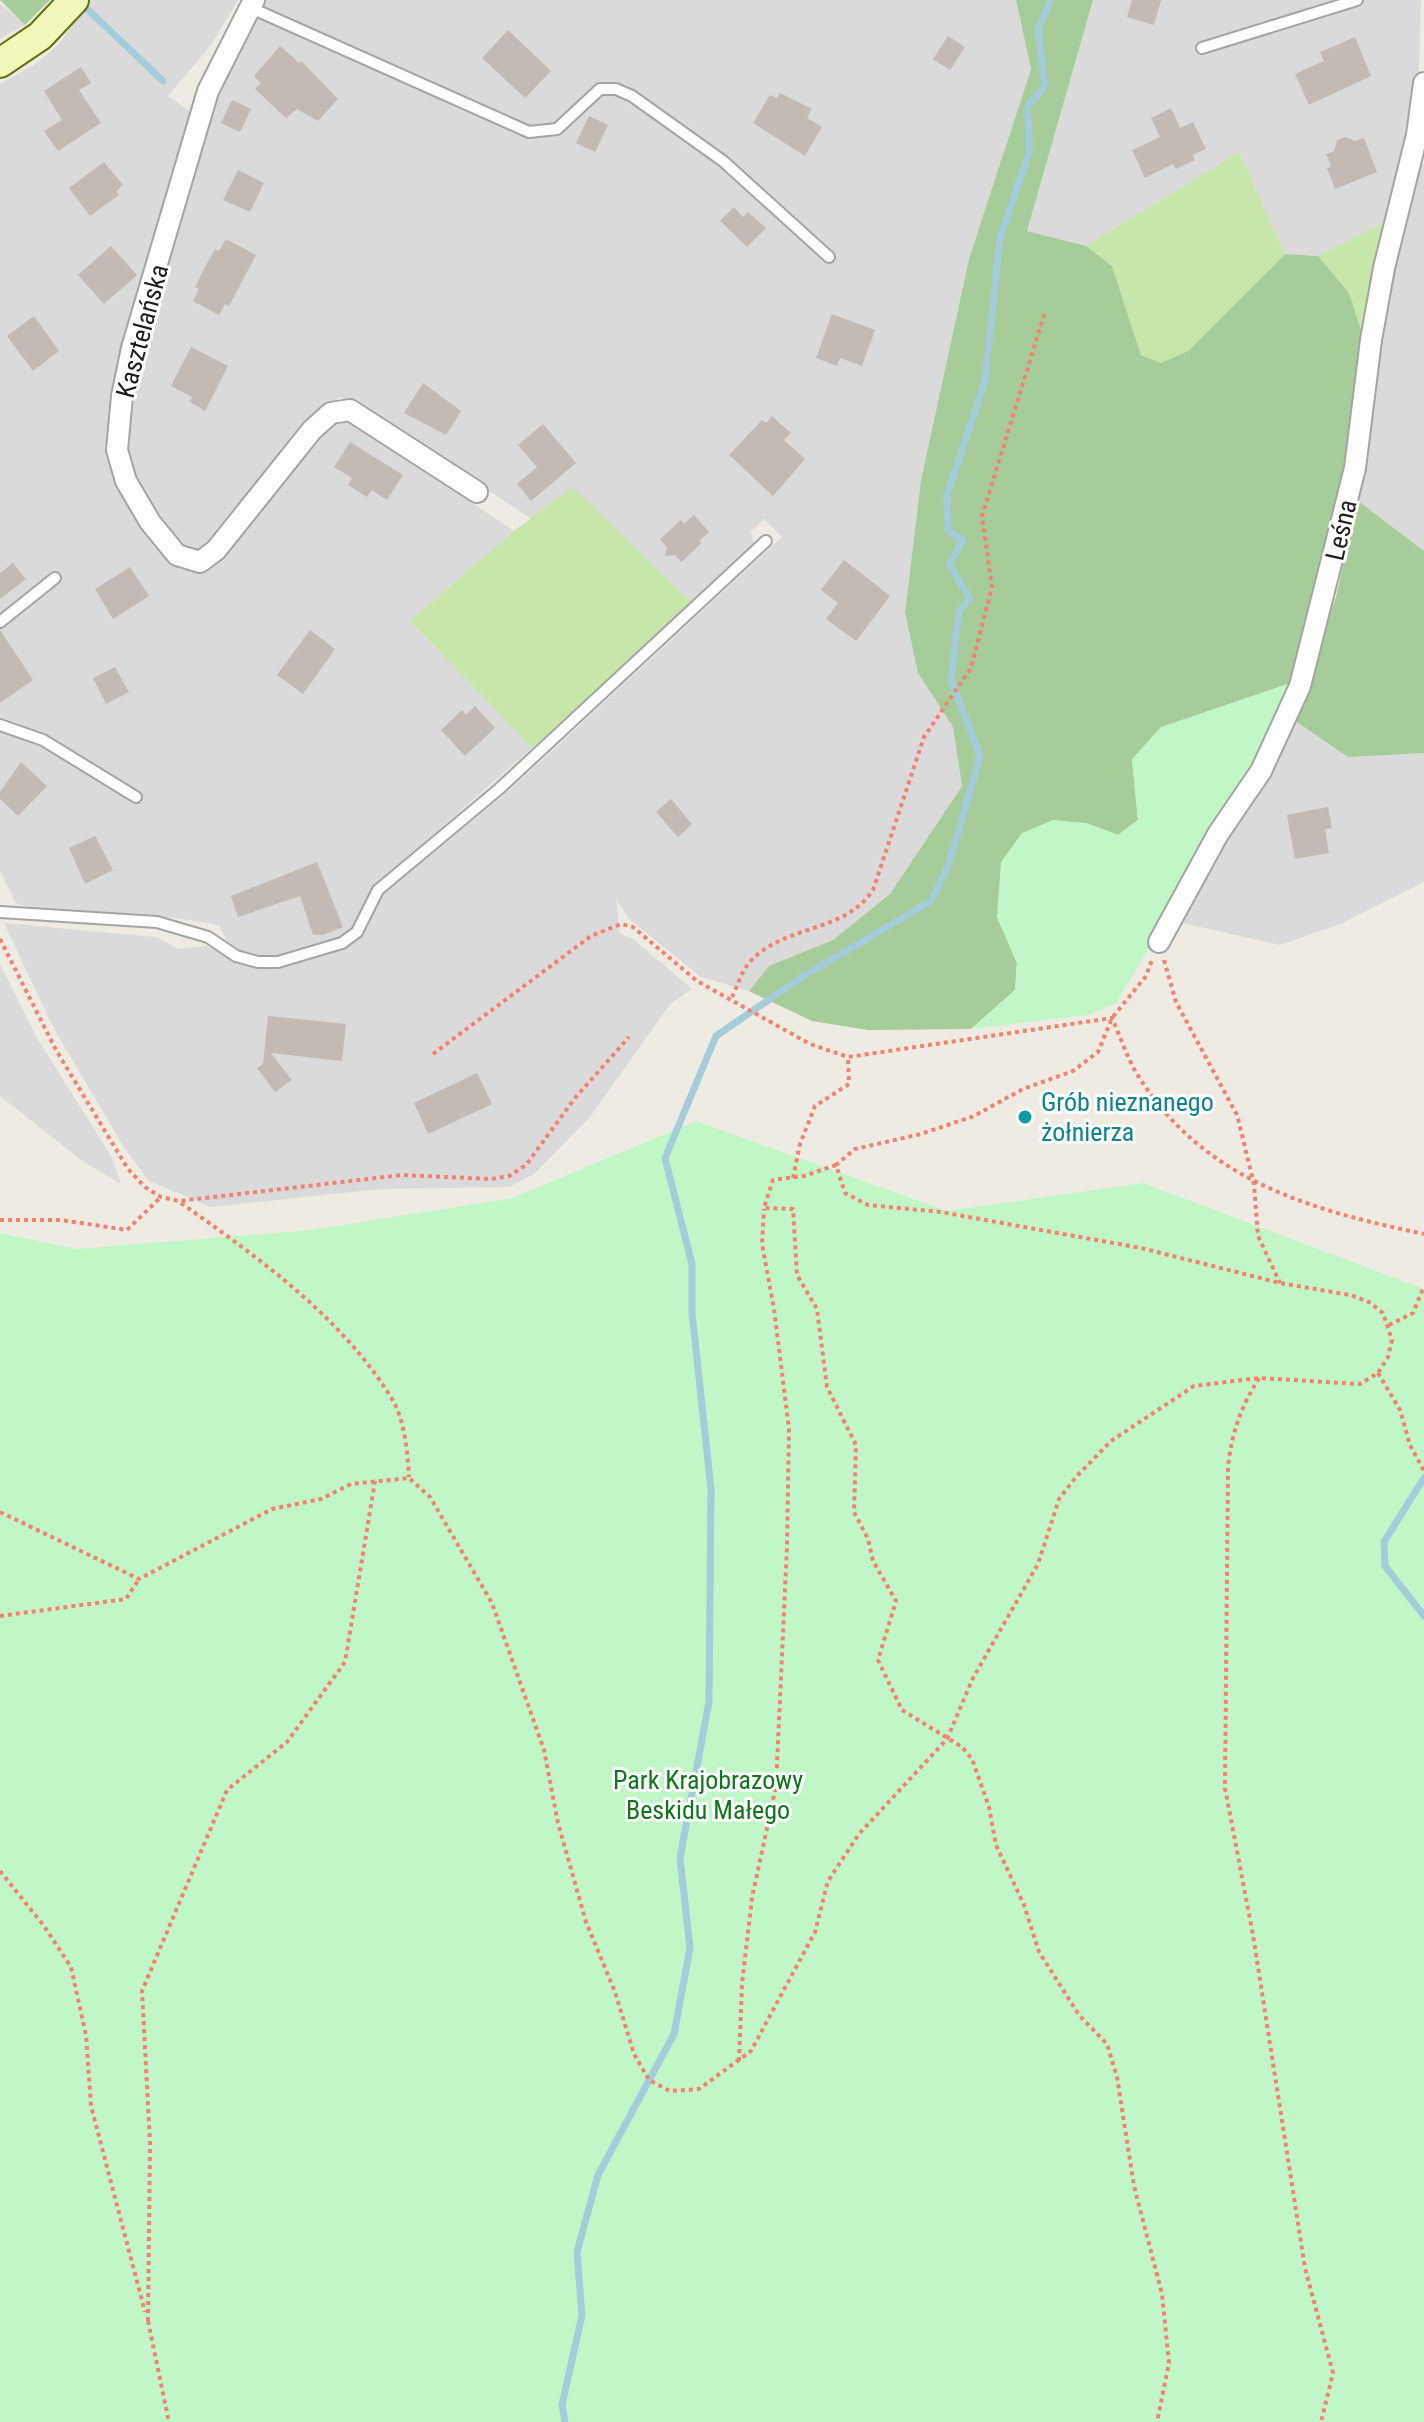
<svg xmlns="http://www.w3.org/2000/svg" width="1424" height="2422" font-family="'Roboto Condensed',sans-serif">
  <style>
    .residential { fill: #dbdada }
    .grass { fill: #c6e6aa }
    .forest { fill: #a6cc99 }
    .park { fill: #c1f7c7 }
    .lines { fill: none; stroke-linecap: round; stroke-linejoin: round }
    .stream { stroke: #a5ccda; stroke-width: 7 }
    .building { fill: #c2bab3 }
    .lane-casing { stroke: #a4a4a4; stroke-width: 14 }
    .street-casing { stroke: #a4a4a4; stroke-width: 24 }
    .secondary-casing { stroke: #606f09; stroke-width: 32 }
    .path { stroke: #f4806e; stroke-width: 4; stroke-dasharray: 4 4; stroke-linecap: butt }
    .lane { stroke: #fff; stroke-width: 10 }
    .street { stroke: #fff; stroke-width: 20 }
    .secondary { stroke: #f1f7b8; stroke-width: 28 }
    .culture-dot { fill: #0f9aa8; stroke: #fff; stroke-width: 3 }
    .labels { text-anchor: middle; stroke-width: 6; stroke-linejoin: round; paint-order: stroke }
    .street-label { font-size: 26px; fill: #1d1d1d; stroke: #fff }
    .culture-label { font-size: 26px; fill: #0d838f; stroke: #fff; text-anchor: start }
    .park-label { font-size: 26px; fill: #0f761c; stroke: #fff }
  </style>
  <rect width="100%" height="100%" fill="#eeebe3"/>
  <g class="residential">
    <path d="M90,0H238L211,45L168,96L194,114L122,343L108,447L133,508L166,558L179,569L196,572L211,564L320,433L333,421L347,419L514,531L410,621L532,748L378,883L353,930L341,938L281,957L244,954L229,946L219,925L176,918L30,908L16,903L0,871V84L34,65L59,44Z"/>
    <path d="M262,0H1016L1031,69L969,259L921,480L905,613L918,673L953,727L962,786L890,894L833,940L769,966L749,991L701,977L629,919L616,899L620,933L633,939L692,989L670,1004L590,1117L534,1174L509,1187L380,1189L211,1207L149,1181L125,1149L53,1027L4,923L156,937L178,949L206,946L256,967H276L348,946L367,928L381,896L512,788L782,537L764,519L751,531L754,545L692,603L573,488L533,520L360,405L340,397L321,408L211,547L189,556L144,504L124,448L131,387L215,92Z"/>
    <path d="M1093,0H1421L1419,69L1406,152L1388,220L1318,256L1285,254L1239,152L1086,246L1027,231Z"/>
    <path d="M0,3L25,25L0,39Z"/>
    <path d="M1422,164H1424V551L1357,500L1390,270Z"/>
    <path d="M1294,720L1397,753H1424V882L1340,924L1280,945L1178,922Z"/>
    <path d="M0,964L38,1040L111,1156L121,1184L81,1160L0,1096Z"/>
  </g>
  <g class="grass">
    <path d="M1239,152L1285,254L1188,351L1161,363L1141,355L1112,266L1086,246Z"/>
    <path d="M1388,220L1364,339L1349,293L1318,256Z"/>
    <path d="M573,487L692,603L532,748L410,621L514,531Z"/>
  </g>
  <g class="forest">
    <path d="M0,0H50L25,25Z"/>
    <path d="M1016,0H1093L1027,231L1086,246L1112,266L1141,355L1161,363L1188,351L1285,254L1318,256L1349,293L1364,339L1347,468L1293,682L1132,759L1138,820L1118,835L1086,823L997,917L1017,963L1015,990L971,1029L868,1030L812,1021L749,991L769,966L833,940L890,894L962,786L953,727L918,673L905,613L921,480L969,259L1031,69Z"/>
    <path d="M1357,500L1424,551V753L1348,757L1294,720L1336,597Z"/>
  </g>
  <g class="park">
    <path d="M1293,682L1255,771L1116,1003L1088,1015L971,1029L1015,990L1017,963L997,917L1001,862L1022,833L1053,820L1086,823L1118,835L1138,820L1132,759L1161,727Z"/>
    <path d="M696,1121L947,1211L1143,1183L1424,1289V2422H0V1233L77,1249L311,1230L513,1198Z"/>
  </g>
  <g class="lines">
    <g class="stream">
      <path d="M81,3L163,81"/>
      <path d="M1424,1478L1384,1542L1385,1566L1424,1616"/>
      <path d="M565,2422L562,2405L582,2315L577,2252L598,2175L674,2034L690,1948L680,1858L709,1702L711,1489L692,1313V1264L665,1158L716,1036L802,977L931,901L949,864L980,756L951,680L959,611L970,599L949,564L963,541L948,530L947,495L985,381L1000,238L1029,153L1028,106L1045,86L1038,29L1051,0"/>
    </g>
  </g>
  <g class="building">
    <path d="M1132,0H1161L1154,25L1127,17Z"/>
    <path d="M508,30L551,71L525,98L482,58Z"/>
    <path d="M948,36L965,47L950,70L933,59Z"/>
    <path d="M1355,37L1371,76L1309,105L1295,74L1324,61L1320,52Z"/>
    <path d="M280,46L299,63L301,61L338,99L318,121L297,109L286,118L255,89L261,83L254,76Z"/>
    <path d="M81,67L91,83L79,90L101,123L58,151L44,131L62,120L44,91Z"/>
    <path d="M780,93L812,109L807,118L822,127L805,156L753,123L770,95L777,98Z"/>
    <path d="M232,100L251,109L240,132L221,123Z"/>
    <path d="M1171,108L1180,128L1193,122L1206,149L1193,155L1195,160L1176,169L1173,164L1145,178L1132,150L1160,137L1151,118Z"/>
    <path d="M589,116L608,125L595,152L576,143Z"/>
    <path d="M1346,137L1355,141L1364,138L1377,172L1335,189L1327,168L1331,167L1326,154L1334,151L1337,140Z"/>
    <path d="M104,162L123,185L116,191L119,195L90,216L69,188Z"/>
    <path d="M238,170L264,183L250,212L223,200Z"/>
    <path d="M734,207L743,217L748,212L766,228L747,247L720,221Z"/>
    <path d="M226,239L256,255L229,306L225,304L219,315L193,301L199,289L195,287L204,269L215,249L219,251Z"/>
    <path d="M111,246L137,275L104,304L78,275Z"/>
    <path d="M832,314L875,330L862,366L840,358L837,366L816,358Z"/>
    <path d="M34,316L59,351L33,371L7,336Z"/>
    <path d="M191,347L228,366L205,411L190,402L192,397L171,386Z"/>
    <path d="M423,383L461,411L446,435L404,413Z"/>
    <path d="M772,416L791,433L784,440L805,459L773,496L729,455L762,420L766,423Z"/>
    <path d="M543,424L576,463L531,501L517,484L537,467L518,445Z"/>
    <path d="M350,442L403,475L387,500L372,490L367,497L348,485L352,478L334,467Z"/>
    <path d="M694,515L709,532L699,541L702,543L681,562L675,555L665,556L667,547L660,539L681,520L684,524Z"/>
    <path d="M844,560L890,596L856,641L826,619L838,603L821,590Z"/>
    <path d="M13,563L26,579L0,599V573Z"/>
    <path d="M130,567L149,596L113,619L95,589Z"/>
    <path d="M0,630L33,680L0,703Z"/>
    <path d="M310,630L335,649L303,694L277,675Z"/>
    <path d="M115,667L129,692L106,704L93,678Z"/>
    <path d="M475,706L495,728L465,756L441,730L462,710L466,715Z"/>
    <path d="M21,762L47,786L18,816L0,799V792Z"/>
    <path d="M671,799L692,824L678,837L656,812Z"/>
    <path d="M1328,807L1332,828L1325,829L1329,853L1295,859L1287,815Z"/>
    <path d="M95,836L113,870L85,884L69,848Z"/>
    <path d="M317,862L343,927L323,935H313L300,896L238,917L231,896Z"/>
    <path d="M268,1016L346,1024L342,1061L271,1053L292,1080L275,1092L257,1068L263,1064Z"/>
    <path d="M477,1073L492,1104L428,1134L414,1103Z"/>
  </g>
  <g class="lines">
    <g class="lane-casing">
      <g id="lane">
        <path d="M249,7L529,132L557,129L600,89H616L632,96L723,161L829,257"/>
        <path d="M1202,48L1357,0"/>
        <path d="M0,622L55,578"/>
        <path d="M0,725L43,740L136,797"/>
        <path d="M0,912L157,922L208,937L236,956L258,962H278L342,943L357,932L378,890L499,789L766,541"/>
      </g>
    </g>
    <g class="street-casing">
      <g id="street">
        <path d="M254,0L208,91L132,348L122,396L117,450L126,481L150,522L177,555L200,562L216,550L312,430L331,413L350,410L477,492"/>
        <path d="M1159,942L1218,834L1261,771L1300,686L1355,468L1371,340L1384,268L1417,135L1424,83"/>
      </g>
    </g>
    <g class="secondary-casing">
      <path id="secondary" d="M0,63L40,36L74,0"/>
    </g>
    <g class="path">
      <path d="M0,939L56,1050L128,1169L145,1187L161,1197L179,1201L402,1175L491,1179L509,1176L526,1165L575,1098L629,1037"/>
      <path d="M1164,960L1176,1002L1237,1115L1254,1184L1258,1236L1280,1283"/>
      <path d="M732,997C737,987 741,973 748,964C783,923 843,935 873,890L924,737L971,668L992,587L982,516L1045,312"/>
      <path d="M433,1054L591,936L621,924L633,927L697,981L810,1044L848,1057L1112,1018C1120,1036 1127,1057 1137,1074C1202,1180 1310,1210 1424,1234"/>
      <path d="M836,1165L804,1176L773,1180L764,1208L793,1209L797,1275L817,1309L827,1387L856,1445L854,1512L868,1539L873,1561L896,1601L878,1660L902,1710L962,1747L972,1759L989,1807L996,1845L1024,1905L1039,1952L1079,2015L1107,2044L1117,2077L1134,2186L1162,2294L1169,2363L1157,2422"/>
      <path d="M793,1178L800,1144L815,1106L849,1084L848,1057"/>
      <path d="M181,1203C257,1257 337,1313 389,1394C405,1418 407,1449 409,1477"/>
      <path d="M0,1220H61L127,1230L161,1197"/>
      <path d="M1389,1325L1413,1313L1424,1286"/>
      <path d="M1378,1373L1400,1410L1410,1445L1424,1471"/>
      <path d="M1259,1378C1241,1407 1232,1432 1228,1466L1225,1788L1253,1935L1305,2268L1333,2373L1321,2422"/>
      <path d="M0,1512L139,1579L272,1509L321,1499L351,1484L409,1478L430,1497L492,1603L544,1750L558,1823L586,1922L615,1992L634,2054L649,2080L670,2091L699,2089L751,2051L815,1932L828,1881L859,1834L947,1739L973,1678L1038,1564L1059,1499L1076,1477L1111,1441L1194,1386L1259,1378L1360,1384L1378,1373L1388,1357L1392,1340L1383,1313L1369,1302L1350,1295L1280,1283L1141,1248L941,1212L868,1205L845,1193L836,1165L855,1149L921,1134L974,1116L1023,1089L1073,1071L1098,1052L1112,1018L1146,976L1152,960"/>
      <path d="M0,1616L126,1599L139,1579"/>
      <path d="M0,1871L44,1926L71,1967L86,2035L91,2106L145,2312"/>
      <path d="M739,2061L742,1984L752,1898L776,1786L787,1547L789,1429L774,1309L762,1244L764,1209"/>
      <path d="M148,2321L150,2143L142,1991L227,1790L287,1742L345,1662L375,1481"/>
      <path d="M148,2321L169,2422"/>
    </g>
    <use href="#lane" class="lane"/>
    <use href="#street" class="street"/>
    <use href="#secondary" class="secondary"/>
  </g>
  <circle class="culture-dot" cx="1025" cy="1117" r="8"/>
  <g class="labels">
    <g class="street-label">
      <text transform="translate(142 331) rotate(-75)" y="9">Kasztelańska</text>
      <text transform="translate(1341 530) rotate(-77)" y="9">Leśna</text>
    </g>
    <g class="culture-label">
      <text x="1041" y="1111">Grób nieznanego<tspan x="1041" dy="30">żołnierza</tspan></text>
    </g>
    <g class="park-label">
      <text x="708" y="1789">Park Krajobrazowy<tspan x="708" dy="30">Beskidu Małego</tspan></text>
    </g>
  </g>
</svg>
